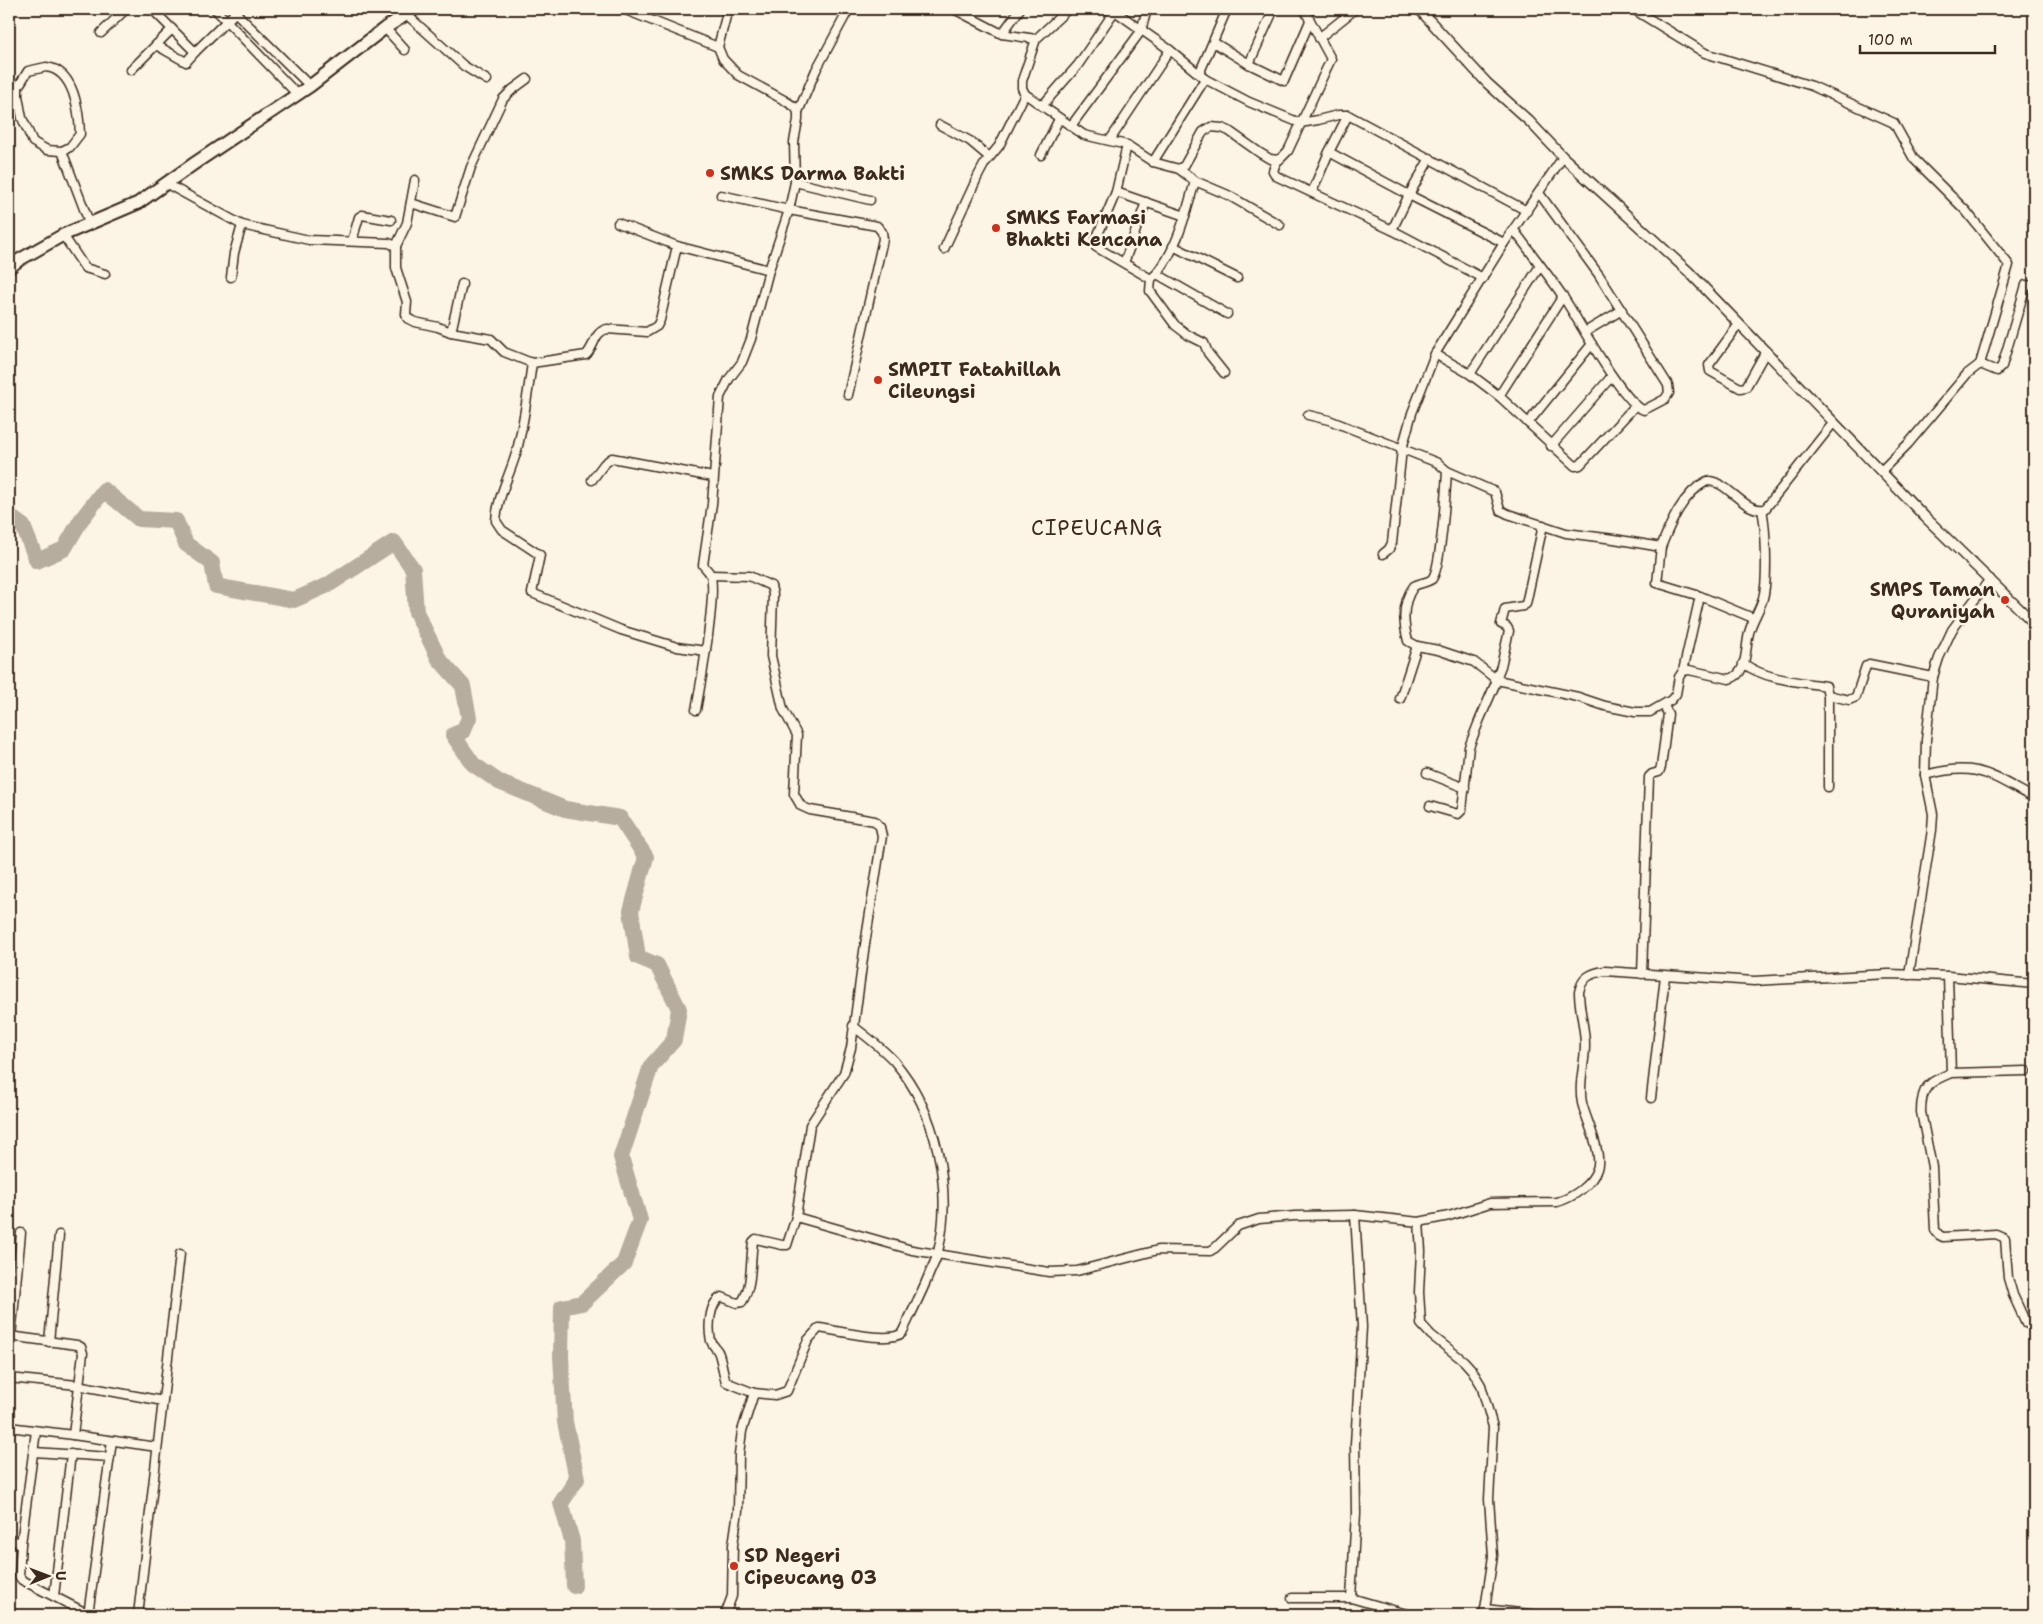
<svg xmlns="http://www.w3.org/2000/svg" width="2043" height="1624" font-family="'Shantell Sans',sans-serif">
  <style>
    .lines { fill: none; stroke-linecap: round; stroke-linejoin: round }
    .river { stroke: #b7ad9e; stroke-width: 16 }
    .minor-casing { stroke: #3b2a1e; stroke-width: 11 }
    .tertiary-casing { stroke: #3b2a1e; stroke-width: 12 }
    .primary-casing { stroke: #3b2a1e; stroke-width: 15 }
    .minor { stroke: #fcf5e5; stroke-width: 8 }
    .tertiary { stroke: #fcf5e5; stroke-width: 9 }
    .primary { stroke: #fcf5e5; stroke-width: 11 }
    .poi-dot { fill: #c8321e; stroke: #fcf5e5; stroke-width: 2 }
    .labels { text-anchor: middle; stroke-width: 5; stroke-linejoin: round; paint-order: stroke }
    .poi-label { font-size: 19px; font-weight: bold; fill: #3b2a1e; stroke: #fcf5e5; text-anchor: start }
    .quarter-label { font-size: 21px; letter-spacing: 1px; fill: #3b2a1e; stroke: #fcf5e5 }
  </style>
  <rect width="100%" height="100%" fill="#fcf5e5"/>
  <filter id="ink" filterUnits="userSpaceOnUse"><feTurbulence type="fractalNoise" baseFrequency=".02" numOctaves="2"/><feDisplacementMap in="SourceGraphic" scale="10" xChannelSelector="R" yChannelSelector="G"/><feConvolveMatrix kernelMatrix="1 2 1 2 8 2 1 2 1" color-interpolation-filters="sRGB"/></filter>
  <g filter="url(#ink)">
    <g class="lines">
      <path class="river" d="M9,516L23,526L37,561L64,549L81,520L104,490L139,519L176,521L186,544L212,563L216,586L294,600L328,585L394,542L413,569L416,612L439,659L463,686L469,718L463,731L453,735L473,764L499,782L565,809L620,818L646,857L631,911L638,957L657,965L679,1009L674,1040L651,1066L621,1157L640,1220L624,1263L582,1303L562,1307L561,1357L565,1422L577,1479L561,1503L572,1541L574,1586"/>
      <g class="minor-casing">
        <g id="minor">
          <path d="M152,9L195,52L239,9"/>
          <path d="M215,9L297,94"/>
          <path d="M623,9L718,47"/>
          <path d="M954,9L1002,34L1036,39"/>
          <path d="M1068,9L1036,39L1022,81V88L1025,94L1084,135L1127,145L1153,162L1179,169L1184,166L1203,132L1211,127L1222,128L1229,131L1260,153L1270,159L1279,160L1288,151L1331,59L1304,9"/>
          <path d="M1112,9L1170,50L1205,79L1249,102L1300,123L1318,120L1338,115H1348L1527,211"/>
          <path d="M1633,9L1705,53L1812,86L1894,123L1914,159L1966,211L2009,265L1980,364L1967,374L1908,444L1881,471"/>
          <path d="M233,10L310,86"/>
          <path d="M407,15L464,66L487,80"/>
          <path d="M385,28L405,50"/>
          <path d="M101,33L126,9"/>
          <path d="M1002,34L1020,9"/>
          <path d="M1319,38L1353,11V9"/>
          <path d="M1213,42L1249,64L1284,81L1310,21"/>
          <path d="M156,45L186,62L195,52"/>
          <path d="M1249,64L1274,9"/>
          <path d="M46,67C74,70 79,111 80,134L70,147L62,151L47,150L33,142L22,118L18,96V87L28,71Z"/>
          <path d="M131,70L172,29"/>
          <path d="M1199,74L1227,9"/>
          <path d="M1042,106L1078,65L1116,9"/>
          <path d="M798,112L816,70L849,9"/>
          <path d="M940,125L970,141L989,157"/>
          <path d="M1071,126L1141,31L1147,9"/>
          <path d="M1110,140L1170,50"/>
          <path d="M1127,145L1116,192L1094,244L1096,247L1151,279"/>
          <path d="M62,151L89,222"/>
          <path d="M1329,152L1409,195L1504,243"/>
          <path d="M1041,155L1059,119"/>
          <path d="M1277,160L1273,171L1276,176L1392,230L1483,278"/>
          <path d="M1153,162L1205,79"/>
          <path d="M1179,169L1195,181C1187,210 1175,259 1151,279L1150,291L1175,325L1188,335L1204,343L1208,353L1224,373"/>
          <path d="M415,180L407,223L396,246V268L407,302L406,314L407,318L415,322L438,327L451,332L491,339L504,352L532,363L586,355C595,346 594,332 607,329L647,332L657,326L660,320L677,246L769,270"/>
          <path d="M1195,181L1228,195L1280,225"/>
          <path d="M795,182L870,200"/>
          <path d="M167,184L242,225L309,240L389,243L396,246"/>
          <path d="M1116,192L1185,216"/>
          <path d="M1312,192L1329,152L1348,115"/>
          <path d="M721,195L789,210L877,226L882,232L883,239L848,395"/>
          <path d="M411,203L455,217L471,167L503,99L512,90L527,79"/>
          <path d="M618,223L677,246"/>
          <path d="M1392,230L1409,195L1430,158"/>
          <path d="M1514,230C1530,252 1547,273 1562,295C1577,317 1623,404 1644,410L1665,399L1669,393L1668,385L1599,275L1539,193"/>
          <path d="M63,235L85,268L105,274"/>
          <path d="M352,241L359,217L362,215L391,220"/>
          <path d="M1173,246L1237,278"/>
          <path d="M944,249L978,176L985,163L999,146L1025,94"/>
          <path d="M1124,263L1146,202"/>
          <path d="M1157,274L1227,314"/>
          <path d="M231,277L234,253L242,225"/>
          <path d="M1739,324L1709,365L1710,371L1740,388L1746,387L1766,351"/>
          <path d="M451,332L462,284"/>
          <path d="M1585,332L1622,310"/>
          <path d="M1435,354L1470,374L1499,396L1575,466L1580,465L1636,405"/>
          <path d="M532,363C528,392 524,422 517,450C511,473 497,497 496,521L502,530L540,555L532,593L621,630L677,647L706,651"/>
          <path d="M1980,364L1997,371L2002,366L2026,285L2034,286"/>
          <path d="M1470,374L1540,266"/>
          <path d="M1499,396L1563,296"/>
          <path d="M1308,415L1329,420L1438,463L1447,471C1446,488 1441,569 1432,579C1427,583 1419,583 1414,586C1402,602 1403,623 1408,641L1417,646L1400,699"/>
          <path d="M1528,423L1592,344"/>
          <path d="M1551,446L1612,376"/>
          <path d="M1447,471L1495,492L1500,510L1508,514L1566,533L1614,539L1661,547C1670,524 1683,493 1707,481C1728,480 1743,513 1765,509L1834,422"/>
          <path d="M592,480L604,464L612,458L713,477"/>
          <path d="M1661,547L1657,583L1700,596L1753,618"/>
          <path d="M1383,554L1389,549L1392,543L1402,449L1412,413L1435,354L1504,243L1563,157"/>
          <path d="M711,575L749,576L771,586L773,595L771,656L783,709L797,735L794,794L801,806L810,810L875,821L880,827L882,836L864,951L851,1048L844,1073L810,1125L796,1217L787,1245H782L756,1239L753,1242C750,1261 753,1285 742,1302L737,1303L722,1297C709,1302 708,1328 711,1341C713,1347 718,1349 719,1354C722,1363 723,1373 726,1382L754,1393"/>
          <path d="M1417,646L1438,650L1474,662L1497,680L1578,697L1605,706L1635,712H1650L1671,700L1676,694L1679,677L1683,671L1689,670L1729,679C1748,675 1745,648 1749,633C1752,620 1760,610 1763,598C1768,581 1766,527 1762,510"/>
          <path d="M1743,663C1765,680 1800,682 1826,686L1828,695"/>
          <path d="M1683,671L1700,596"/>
          <path d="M1496,679L1501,666L1509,631L1507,627L1501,624L1505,609L1523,606L1526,604L1543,525"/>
          <path d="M696,710C700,689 718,588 710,574C708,570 705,568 703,565L712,504L720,397L729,379L742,362L751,339L769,270L789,210L795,182L794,142L798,120V112L795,107L784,100L738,75L723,59L718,47L728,9"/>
          <path d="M1427,773L1465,788"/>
          <path d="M1925,775C1978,761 1990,775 2034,798"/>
          <path d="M1828,787V695L1849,700L1856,697L1866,666L1869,664L1933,677"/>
          <path d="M1430,806L1458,814L1462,810L1469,747L1480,719L1497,680"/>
          <path d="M1642,974L1649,777L1652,774L1659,772L1661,767L1668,714L1664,705"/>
          <path d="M1909,975L1932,830L1933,814L1925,775L1926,740L1933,677L1939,658L1952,630L1990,579"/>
          <path d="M1948,976L1951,1073C1929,1082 1921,1086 1921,1112L1932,1167L1935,1230L1939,1235L1943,1237L1996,1234L2005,1238L2008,1278L2013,1295L2026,1323L2034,1327"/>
          <path d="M1951,1073L2026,1071"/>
          <path d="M1651,1098L1665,976"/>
          <path d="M796,1217L912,1250L1049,1272L1077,1271L1158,1250L1210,1251L1215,1248L1238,1226L1259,1219L1295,1216L1355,1215L1419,1222L1449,1216L1490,1203L1557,1202C1572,1198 1592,1185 1597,1169C1603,1153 1586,1120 1582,1103C1578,1083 1585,1065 1585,1045C1585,1027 1579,1010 1579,992C1582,977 1591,973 1605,971L1754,981L1889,974L1948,976L2034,984"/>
          <path d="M1419,1222L1421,1251L1419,1292L1421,1324L1431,1335L1464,1361L1472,1370L1481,1385L1493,1427L1489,1499L1493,1556L1485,1609L1482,1615"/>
          <path d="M9,1336L77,1345L81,1347L83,1353L73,1435L157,1447"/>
          <path d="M11,1337L21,1233"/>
          <path d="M49,1342L59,1235"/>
          <path d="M9,1378L77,1385L163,1401"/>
          <path d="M9,1427L73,1435"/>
          <path d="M36,1431L21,1544L19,1576L22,1580L90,1615"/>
          <path d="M34,1452L110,1457"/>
          <path d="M9,1538L21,1544"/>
          <path d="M54,1596L71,1454"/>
          <path d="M1292,1598H1351L1410,1615"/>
          <path d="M1351,1598L1356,1513L1355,1444L1362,1327L1355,1215"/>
          <path d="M1485,1609L1539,1615"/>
          <path d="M88,1615L112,1441"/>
          <path d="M138,1615L180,1254"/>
          <path d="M725,1615L732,1596L733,1545L738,1511L739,1454L742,1431L754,1393L775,1395L787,1391L808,1340L819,1328C836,1330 889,1344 902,1333C911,1314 920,1296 928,1277C931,1269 936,1261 938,1252C953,1189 937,1111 894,1061C882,1048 867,1037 853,1026"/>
          <path d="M1759,1615H1787"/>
        </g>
      </g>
      <g class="tertiary-casing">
        <path id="tertiary" d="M1419,9L1487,83L1529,121L1563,157L1689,272L1925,517L2034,623"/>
      </g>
      <g class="primary-casing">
        <path id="primary" d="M9,268L19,260L63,235L138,203L195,163L310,86L385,28L415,9"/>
      </g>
      <use href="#minor" class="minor"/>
      <use href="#tertiary" class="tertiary"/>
      <use href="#primary" class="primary"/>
    </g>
  </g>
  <g class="poi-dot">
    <circle cx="710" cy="173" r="5"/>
    <circle cx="996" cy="228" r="5"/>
    <circle cx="878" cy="380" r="5"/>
    <circle cx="2005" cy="600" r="5"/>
    <circle cx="734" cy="1566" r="5"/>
  </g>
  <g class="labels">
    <g class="poi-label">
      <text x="720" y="180">SMKS Darma Bakti</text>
      <text x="1006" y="224">SMKS Farmasi<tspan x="1006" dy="22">Bhakti Kencana</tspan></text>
      <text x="888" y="376">SMPIT Fatahillah<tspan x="888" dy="22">Cileungsi</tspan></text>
      <text x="1995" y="596" text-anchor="end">SMPS Taman<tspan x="1995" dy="22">Quraniyah</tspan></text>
      <text x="744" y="1562">SD Negeri<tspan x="744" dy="22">Cipeucang 03</tspan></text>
    </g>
    <g class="quarter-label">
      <text x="1097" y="535">CIPEUCANG</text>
    </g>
  </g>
  <rect width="2043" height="1624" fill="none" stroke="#fcf5e5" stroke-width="30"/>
  <rect x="15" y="15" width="2013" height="1594" fill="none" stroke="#3b2a1e" stroke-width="2" filter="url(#ink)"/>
  <g transform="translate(48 1576) rotate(89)" stroke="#fcf5e5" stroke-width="4" paint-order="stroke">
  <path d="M0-4L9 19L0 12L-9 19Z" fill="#3b2a1e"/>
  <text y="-8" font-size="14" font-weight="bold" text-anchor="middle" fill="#3b2a1e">U</text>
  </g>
  <path d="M1860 45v8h135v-8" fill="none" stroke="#3b2a1e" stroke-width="2.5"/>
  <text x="1868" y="45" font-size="15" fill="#3b2a1e" stroke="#fcf5e5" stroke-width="4" paint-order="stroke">100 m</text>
</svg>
